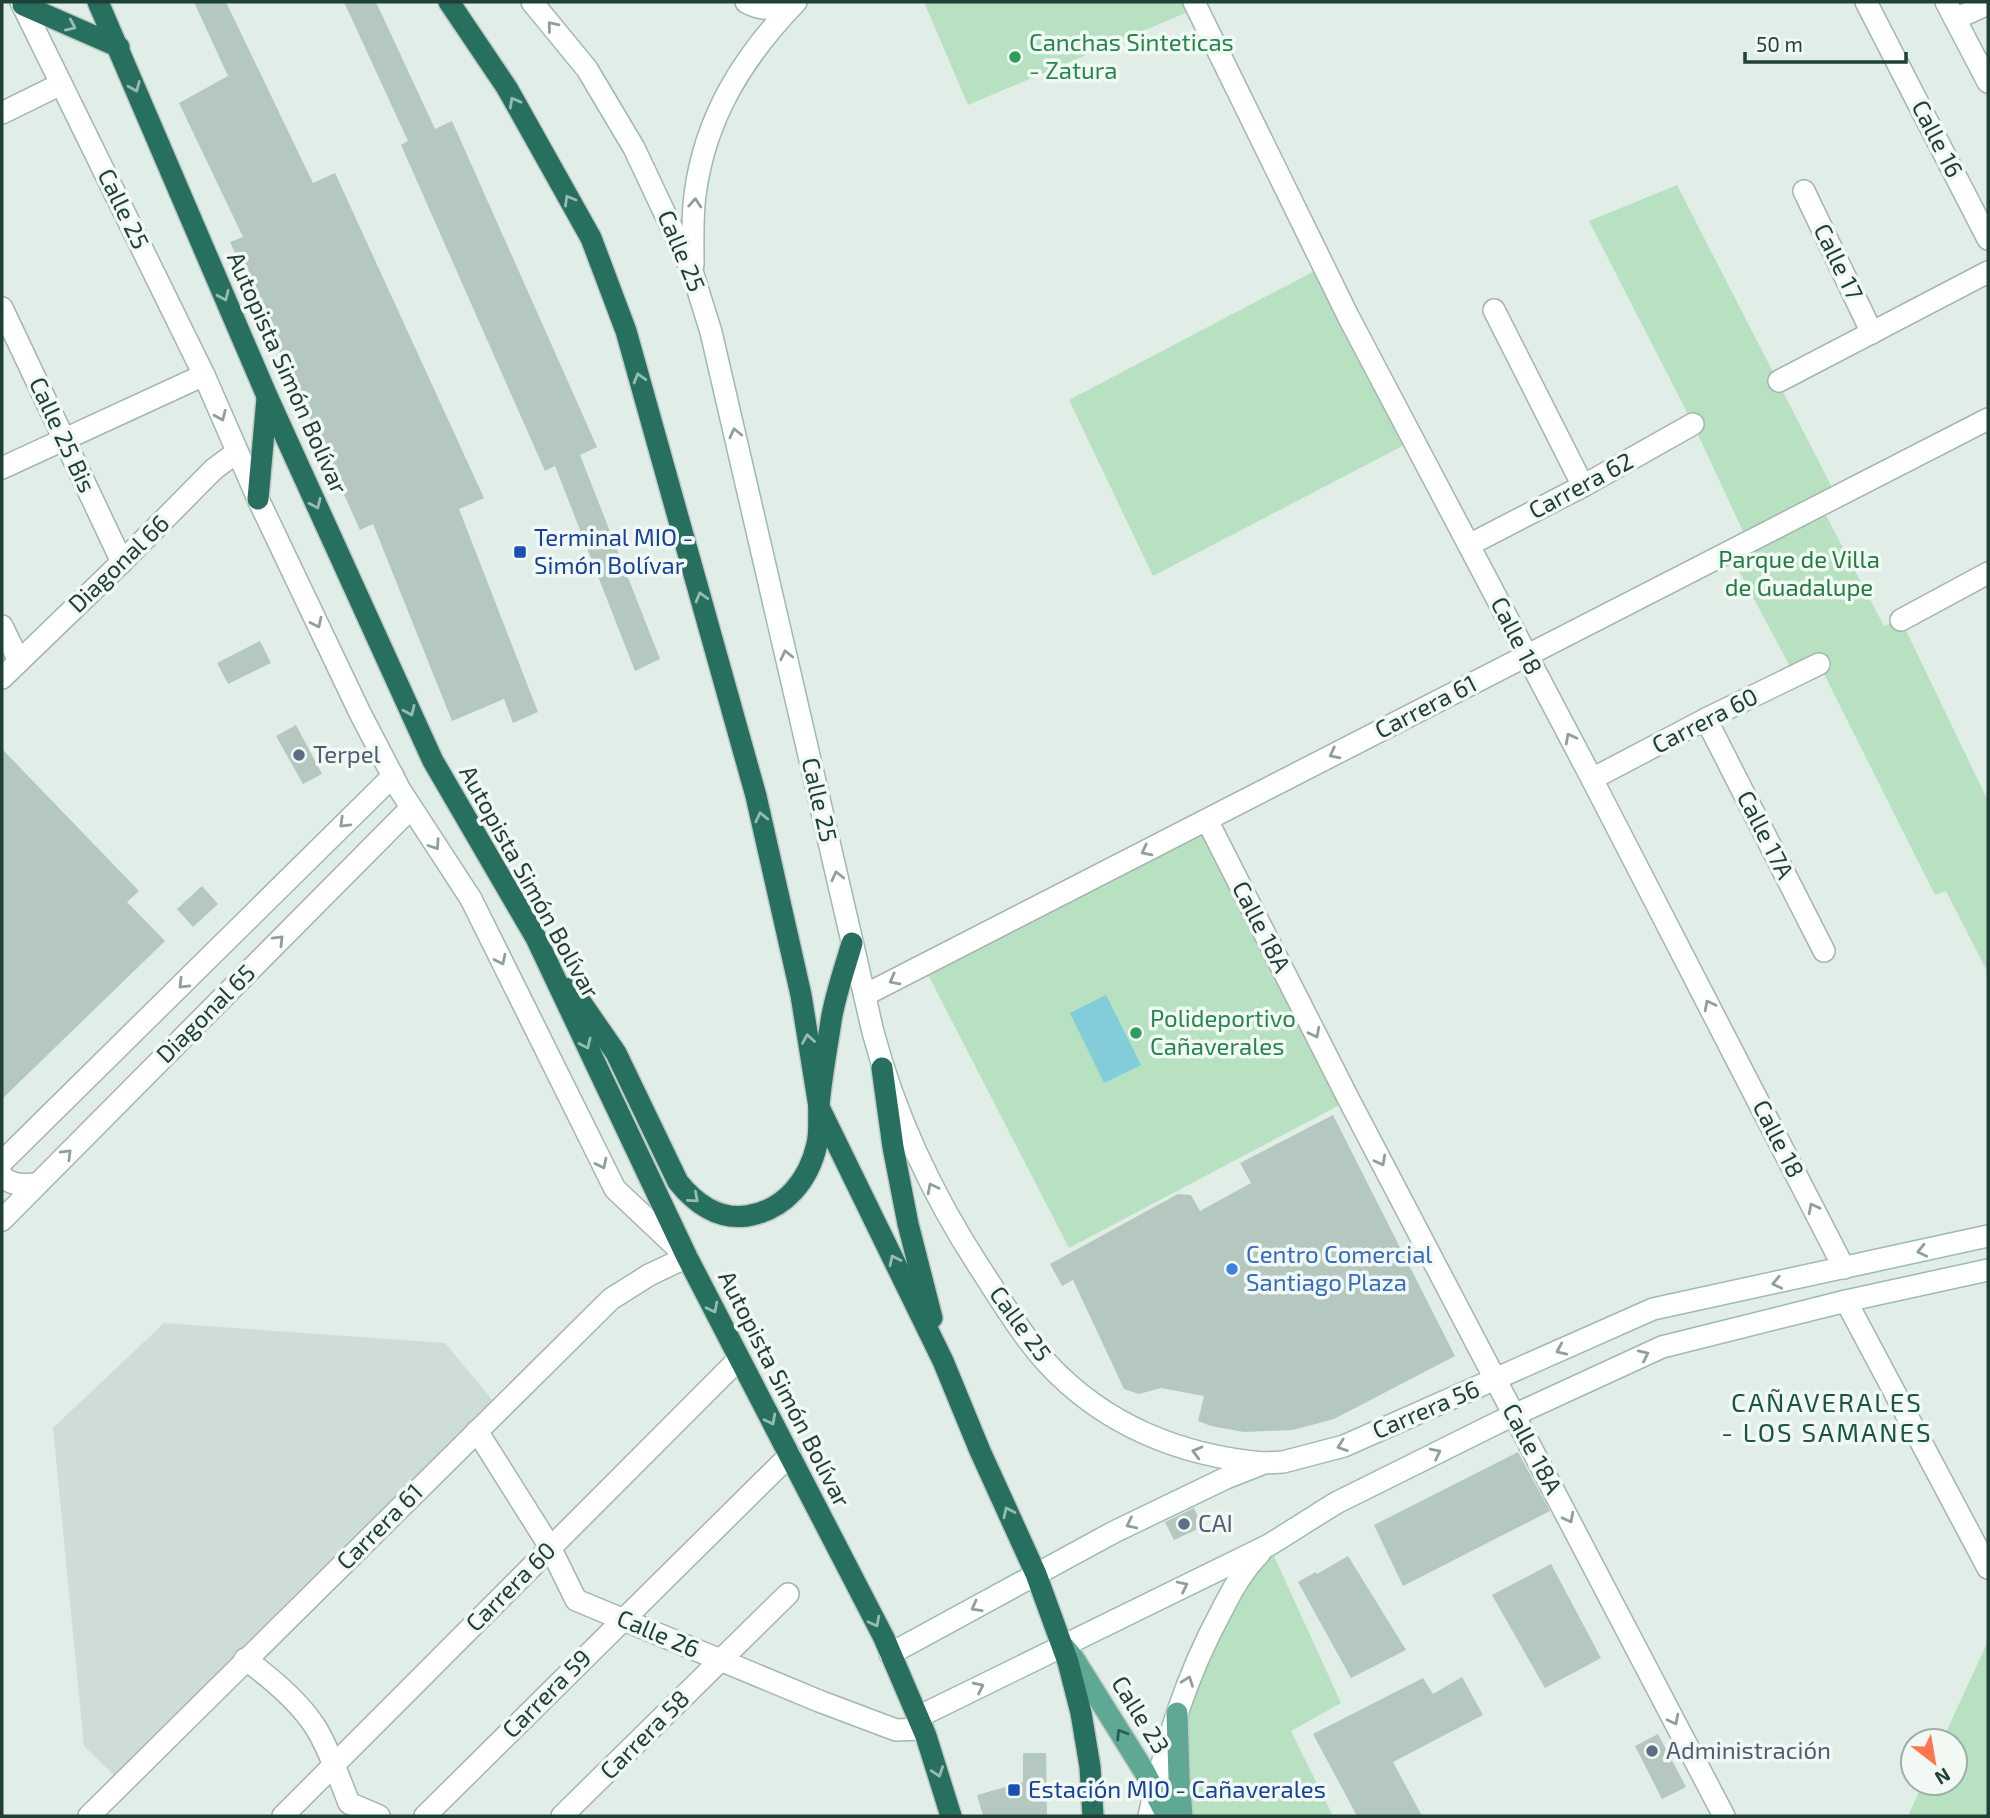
<svg xmlns="http://www.w3.org/2000/svg" width="1990" height="1818" font-family="'Exo 2',sans-serif">
  <style>
    .built { fill: #ceddd6 }
    .green { fill: #b7e1c1 }
    .water { fill: #82cdd9 }
    .building { fill: #b5c8c0 }
    .lines { fill: none; stroke-linecap: round; stroke-linejoin: round }
    .street-casing { stroke: #a3b6ae; stroke-width: 24 }
    .secondary-casing { stroke: #9dbab0; stroke-width: 24 }
    .primary-casing { stroke: #c0cac7; stroke-width: 24 }
    .highway-casing { stroke: #c0cac7; stroke-width: 24 }
    .street { stroke: #fff; stroke-width: 21 }
    .secondary { stroke: #fff; stroke-width: 21 }
    .primary { stroke: #5fa894; stroke-width: 21 }
    .highway { stroke: #27705f; stroke-width: 21 }
    .oneway { stroke: #97bbb2 }
    .oneway2 { stroke: #8fa09a }
    .oneway3 { stroke: #2f5a4e }
    .leisure-dot { fill: #2e9e5b; stroke: #f2f9f5; stroke-width: 2.5 }
    .transit-dot { fill: #1a4fb4; stroke: #f2f9f5; stroke-width: 2.5 }
    .service-dot { fill: #5c6f8a; stroke: #f2f9f5; stroke-width: 2.5 }
    .shop-dot { fill: #3f7fe0; stroke: #f2f9f5; stroke-width: 2.5 }
    .labels { text-anchor: middle; stroke-width: 7; stroke-linejoin: round; paint-order: stroke }
    .leisure-label { font-size: 24px; fill: #27864d; stroke: #f2f9f5; text-anchor: start }
    .street-label { font-size: 24px; fill: #1f4036; stroke: #f2f9f5 }
    .transit-label { font-size: 24px; fill: #164399; stroke: #f2f9f5; text-anchor: start }
    .park-label { font-size: 24px; fill: #247c44; stroke: #f2f9f5 }
    .service-label { font-size: 24px; fill: #4e5e75; stroke: #f2f9f5; text-anchor: start }
    .shop-label { font-size: 24px; fill: #366cbe; stroke: #f2f9f5; text-anchor: start }
    .neighbourhood-label { font-size: 26px; letter-spacing: 2px; fill: #185545; stroke: #f2f9f5 }
  </style>
  <rect width="100%" height="100%" fill="#e1ede7"/>
  <path class="built" d="M164,1323L445,1343L500,1409L122,1783L84,1746L53,1428Z"/>
  <g class="green">
    <path d="M924,2H1194L1197,8L968,105Z"/>
    <path d="M1677,185L1837,497L1821,506L1884,626L1901,620L1988,801V973L1946,891L1935,895L1819,664L1795,676L1729,552L1748,542L1693,424L1589,221Z"/>
    <path d="M1324,266L1412,441L1153,576L1069,400Z"/>
    <path d="M1207,820L1349,1100L1069,1248L923,965Z"/>
    <path d="M1269,1545L1341,1703L1291,1731L1333,1816H1167L1163,1758L1177,1713Z"/>
    <path d="M1988,1641V1816H1908L1923,1783H1955V1741H1942Z"/>
  </g>
  <path class="water" d="M1106,995L1141,1065L1104,1083L1070,1013Z"/>
  <g class="building">
    <path d="M194,2H226L313,183L335,173L484,498L459,509L538,712L513,723L504,699L452,721L373,524L360,530L230,242L243,237L179,103L228,76Z"/>
    <path d="M344,2H376L435,129L452,121L597,447L580,455L660,659L635,671L555,466L545,471L401,145L408,141Z"/>
    <path d="M260,641L271,663L228,684L217,663Z"/>
    <path d="M296,725L322,774L303,784L276,736Z"/>
    <path d="M2,749L139,891L127,902L165,941L2,1099Z"/>
    <path d="M202,886L218,904L193,927L177,909Z"/>
    <path d="M1333,1115L1455,1356L1334,1419L1293,1430L1244,1432L1211,1426L1198,1421L1204,1396L1161,1388L1139,1394L1124,1389L1073,1280L1062,1286L1050,1264L1178,1194L1191,1195L1200,1211L1251,1183L1240,1163Z"/>
    <path d="M1518,1452L1550,1511L1403,1586L1374,1525Z"/>
    <path d="M1194,1508L1202,1527L1174,1540L1165,1522Z"/>
    <path d="M1348,1556L1406,1650L1351,1678L1298,1582L1316,1572L1317,1574Z"/>
    <path d="M1551,1564L1601,1658L1545,1688L1492,1595Z"/>
    <path d="M1462,1677L1483,1715L1393,1762L1422,1816H1357L1313,1734L1423,1678L1433,1694Z"/>
    <path d="M1658,1734L1686,1787L1662,1799L1635,1746Z"/>
    <path d="M1023,1753H1046L1047,1816H983L977,1795L1023,1782Z"/>
  </g>
  <g class="lines">
    <g class="street-casing">
      <g id="street">
        <path d="M21,2L204,375L258,499L360,713L400,790L471,899L615,1189L687,1257L649,1275L611,1299L89,1816"/>
        <path d="M1194,2L1348,316L1592,779L1844,1268"/>
        <path d="M1955,19L1988,4"/>
        <path d="M2,113L61,84"/>
        <path d="M1804,191L1872,333"/>
        <path d="M2,308L122,562"/>
        <path d="M1494,310L1583,486"/>
        <path d="M1779,381L1988,272"/>
        <path d="M2,468L204,375"/>
        <path d="M1469,545L1583,486L1693,424"/>
        <path d="M1901,620L1988,573"/>
        <path d="M2,626L19,661"/>
        <path d="M2,678L122,562L214,469L237,452"/>
        <path d="M1706,719L1824,951"/>
        <path d="M1592,779L1706,719L1819,664"/>
        <path d="M1207,820L1349,1100L1724,1816"/>
        <path d="M865,995L1988,419"/>
        <path d="M2,1162L393,776"/>
        <path d="M2,1176C12,1186 24,1185 37,1184"/>
        <path d="M2,1220L411,808"/>
        <path d="M1846,1301L1988,1568"/>
        <path d="M477,1431L550,1547L576,1600L819,1701L896,1730L923,1729"/>
        <path d="M245,1659C271,1678 299,1701 316,1728C330,1751 339,1778 349,1803L379,1816"/>
        <path d="M283,1816L739,1359"/>
        <path d="M425,1816L790,1455"/>
        <path d="M562,1816L788,1594"/>
      </g>
    </g>
    <g class="secondary-casing">
      <g id="secondary">
        <path d="M532,2L587,69L634,148L692,271L711,332L873,1032C896,1118 931,1193 980,1268C1001,1300 1021,1334 1047,1363C1104,1425 1181,1456 1264,1463"/>
        <path d="M746,2C761,11 778,10 794,2"/>
        <path d="M1866,2L1988,239"/>
        <path d="M1946,2L1988,82"/>
        <path d="M693,265C693,242 692,218 695,195C705,117 743,57 796,2"/>
        <path d="M890,1654L1114,1532L1226,1478L1264,1463L1283,1462L1344,1446L1653,1309L1988,1236"/>
        <path d="M918,1717L1269,1545L1336,1503L1499,1422L1662,1347L1846,1301L1988,1270"/>
        <path d="M1149,1816C1165,1745 1186,1676 1221,1612C1232,1590 1243,1570 1260,1553"/>
      </g>
    </g>
    <g class="primary-casing">
      <g id="primary">
        <path d="M1064,1647L1074,1659L1144,1771L1167,1816"/>
        <path d="M1177,1713L1179,1778L1182,1816"/>
      </g>
    </g>
    <g class="highway-casing">
      <g id="highway">
        <path d="M98,2L267,396L433,761L536,938L687,1257L884,1638L926,1736L951,1816"/>
        <path d="M449,2L507,88L591,238L626,331L756,796L801,995L819,1107L943,1361L980,1451L1036,1574L1068,1662L1081,1713L1090,1767L1093,1816"/>
        <path d="M23,5L119,47"/>
        <path d="M258,499L267,398"/>
        <path d="M571,988L616,1053L678,1182C695,1203 718,1220 747,1216C785,1210 809,1180 817,1144C820,1132 818,1118 819,1106C821,1078 827,1049 831,1021C835,995 845,968 852,943"/>
        <path d="M882,1068L893,1147L908,1224L932,1318"/>
      </g>
    </g>
    <use href="#street" class="street"/>
    <use href="#secondary" class="secondary"/>
    <use href="#primary" class="primary"/>
    <use href="#highway" class="highway"/>
  </g>
  <defs><path id="oneway-chevron" d="M-2-3.5L2.5 0L-2 3.5" fill="none" stroke-width="1.6" stroke-linecap="round" stroke-linejoin="round" transform="scale(1.75)"/></defs>
  <g class="oneway">
    <use href="#oneway-chevron" transform="translate(71 26) rotate(24)"/>
    <use href="#oneway-chevron" transform="translate(135 87) rotate(67)"/>
    <use href="#oneway-chevron" transform="translate(514 102) rotate(-119)"/>
    <use href="#oneway-chevron" transform="translate(569 200) rotate(-120)"/>
    <use href="#oneway-chevron" transform="translate(224 296) rotate(66)"/>
    <use href="#oneway-chevron" transform="translate(639 378) rotate(-106)"/>
    <use href="#oneway-chevron" transform="translate(316 504) rotate(66)"/>
    <use href="#oneway-chevron" transform="translate(701 597) rotate(-106)"/>
    <use href="#oneway-chevron" transform="translate(410 711) rotate(66)"/>
    <use href="#oneway-chevron" transform="translate(761 817) rotate(-103)"/>
    <use href="#oneway-chevron" transform="translate(808 1039) rotate(-99)"/>
    <use href="#oneway-chevron" transform="translate(586 1044) rotate(65)"/>
    <use href="#oneway-chevron" transform="translate(694 1198) rotate(41)"/>
    <use href="#oneway-chevron" transform="translate(894 1260) rotate(-116)"/>
    <use href="#oneway-chevron" transform="translate(713 1308) rotate(63)"/>
    <use href="#oneway-chevron" transform="translate(771 1420) rotate(62)"/>
    <use href="#oneway-chevron" transform="translate(1008 1512) rotate(-115)"/>
    <use href="#oneway-chevron" transform="translate(875 1622) rotate(63)"/>
    <use href="#oneway-chevron" transform="translate(938 1772) rotate(71)"/>
  </g>
  <g class="oneway2">
    <use href="#oneway-chevron" transform="translate(552 26) rotate(-129)"/>
    <use href="#oneway-chevron" transform="translate(695 203) rotate(-86)"/>
    <use href="#oneway-chevron" transform="translate(221 416) rotate(67)"/>
    <use href="#oneway-chevron" transform="translate(735 433) rotate(-103)"/>
    <use href="#oneway-chevron" transform="translate(317 623) rotate(64)"/>
    <use href="#oneway-chevron" transform="translate(786 655) rotate(-103)"/>
    <use href="#oneway-chevron" transform="translate(1570 738) rotate(-118)"/>
    <use href="#oneway-chevron" transform="translate(1334 754) rotate(153)"/>
    <use href="#oneway-chevron" transform="translate(344 823) rotate(136)"/>
    <use href="#oneway-chevron" transform="translate(435 845) rotate(56)"/>
    <use href="#oneway-chevron" transform="translate(1146 851) rotate(153)"/>
    <use href="#oneway-chevron" transform="translate(837 876) rotate(-103)"/>
    <use href="#oneway-chevron" transform="translate(279 940) rotate(-45)"/>
    <use href="#oneway-chevron" transform="translate(501 960) rotate(64)"/>
    <use href="#oneway-chevron" transform="translate(894 980) rotate(152)"/>
    <use href="#oneway-chevron" transform="translate(183 984) rotate(135)"/>
    <use href="#oneway-chevron" transform="translate(1709 1005) rotate(-117)"/>
    <use href="#oneway-chevron" transform="translate(1315 1033) rotate(63)"/>
    <use href="#oneway-chevron" transform="translate(67 1154) rotate(-45)"/>
    <use href="#oneway-chevron" transform="translate(1381 1161) rotate(62)"/>
    <use href="#oneway-chevron" transform="translate(602 1164) rotate(64)"/>
    <use href="#oneway-chevron" transform="translate(932 1188) rotate(-117)"/>
    <use href="#oneway-chevron" transform="translate(1813 1208) rotate(-117)"/>
    <use href="#oneway-chevron" transform="translate(1922 1251) rotate(167)"/>
    <use href="#oneway-chevron" transform="translate(1777 1283) rotate(168)"/>
    <use href="#oneway-chevron" transform="translate(1561 1350) rotate(156)"/>
    <use href="#oneway-chevron" transform="translate(1644 1355) rotate(-25)"/>
    <use href="#oneway-chevron" transform="translate(1342 1446) rotate(160)"/>
    <use href="#oneway-chevron" transform="translate(1197 1452) rotate(-165)"/>
    <use href="#oneway-chevron" transform="translate(1436 1453) rotate(-26)"/>
    <use href="#oneway-chevron" transform="translate(1569 1518) rotate(63)"/>
    <use href="#oneway-chevron" transform="translate(1131 1524) rotate(154)"/>
    <use href="#oneway-chevron" transform="translate(1183 1586) rotate(-26)"/>
    <use href="#oneway-chevron" transform="translate(976 1607) rotate(151)"/>
    <use href="#oneway-chevron" transform="translate(1188 1681) rotate(-70)"/>
    <use href="#oneway-chevron" transform="translate(979 1687) rotate(-26)"/>
    <use href="#oneway-chevron" transform="translate(1674 1720) rotate(63)"/>
  </g>
  <use class="oneway3" href="#oneway-chevron" transform="translate(1121 1734) rotate(-122)"/>
  <g class="leisure-dot">
    <circle cx="1015" cy="57" r="7"/>
    <circle cx="1136" cy="1033" r="7"/>
  </g>
  <g class="transit-dot">
    <rect x="513" y="545" width="14" height="14" rx="3.5"/>
    <rect x="1007" y="1783" width="14" height="14" rx="3.5"/>
  </g>
  <g class="service-dot">
    <circle cx="299" cy="755" r="7"/>
    <circle cx="1184" cy="1524" r="7"/>
    <circle cx="1652" cy="1751" r="7"/>
  </g>
  <circle class="shop-dot" cx="1232" cy="1269" r="7"/>
  <g class="labels">
    <g class="leisure-label">
      <text x="1029" y="51">Canchas Sinteticas<tspan x="1029" dy="28">- Zatura</tspan></text>
      <text x="1150" y="1027">Polideportivo<tspan x="1150" dy="28">Cañaverales</tspan></text>
    </g>
    <g class="street-label">
      <text transform="translate(1937 139) rotate(63)" y="8">Calle 16</text>
      <text transform="translate(123 209) rotate(64)" y="8">Calle 25</text>
      <text transform="translate(681 251) rotate(67)" y="8">Calle 25</text>
      <text transform="translate(1838 262) rotate(64)" y="8">Calle 17</text>
      <text transform="translate(287 373) rotate(66)" y="8">Autopista Simón Bolívar</text>
      <text transform="translate(62 435) rotate(65)" y="8">Calle 25 Bis</text>
      <text transform="translate(1581 486) rotate(-28)" y="8">Carrera 62</text>
      <text transform="translate(119 564) rotate(-44)" y="8">Diagonal 66</text>
      <text transform="translate(1516 636) rotate(63)" y="8">Calle 18</text>
      <text transform="translate(1426 707) rotate(-27)" y="8">Carrera 61</text>
      <text transform="translate(1705 721) rotate(-27)" y="8">Carrera 60</text>
      <text transform="translate(819 800) rotate(77)" y="8">Calle 25</text>
      <text transform="translate(1765 835) rotate(63)" y="8">Calle 17A</text>
      <text transform="translate(529 882) rotate(61)" y="8">Autopista Simón Bolívar</text>
      <text transform="translate(1261 927) rotate(63)" y="8">Calle 18A</text>
      <text transform="translate(206 1014) rotate(-45)" y="8">Diagonal 65</text>
      <text transform="translate(1778 1139) rotate(63)" y="8">Calle 18</text>
      <text transform="translate(1020 1324) rotate(54)" y="8">Calle 25</text>
      <text transform="translate(784 1389) rotate(63)" y="8">Autopista Simón Bolívar</text>
      <text transform="translate(1426 1410) rotate(-23)" y="8">Carrera 56</text>
      <text transform="translate(1532 1449) rotate(62)" y="8">Calle 18A</text>
      <text transform="translate(380 1527) rotate(-45)" y="8">Carrera 61</text>
      <text transform="translate(511 1587) rotate(-45)" y="8">Carrera 60</text>
      <text transform="translate(658 1634) rotate(23)" y="8">Calle 26</text>
      <text transform="translate(547 1694) rotate(-45)" y="8">Carrera 59</text>
      <text transform="translate(1140 1715) rotate(58)" y="8">Calle 23</text>
      <text transform="translate(645 1735) rotate(-45)" y="8">Carrera 58</text>
    </g>
    <g class="transit-label">
      <text x="534" y="546">Terminal MIO -<tspan x="534" dy="28">Simón Bolívar</tspan></text>
      <text x="1028" y="1798">Estación MIO - Cañaverales</text>
    </g>
    <g class="park-label">
      <text x="1799" y="568">Parque de Villa<tspan x="1799" dy="28">de Guadalupe</tspan></text>
    </g>
    <g class="service-label">
      <text x="313" y="763">Terpel</text>
      <text x="1198" y="1532">CAI</text>
      <text x="1666" y="1759">Administración</text>
    </g>
    <g class="shop-label">
      <text x="1246" y="1263">Centro Comercial<tspan x="1246" dy="28">Santiago Plaza</tspan></text>
    </g>
    <g class="neighbourhood-label">
      <text x="1827" y="1412">CAÑAVERALES<tspan x="1827" dy="30">- LOS SAMANES</tspan></text>
    </g>
  </g>
  <rect width="1990" height="1818" fill="none" stroke="#1f4036" stroke-width="7"/>
  <g transform="translate(1934 1762) rotate(149)"><circle r="33" fill="#f2f9f5" stroke="#9eafa9" stroke-width="2"/>
  <path d="M0-5L12 26L0 18L-12 26Z" fill="#ff754d"/>
  <text y="-10" font-size="19" font-weight="bold" text-anchor="middle" fill="#1f4036">N</text>
  </g>
  <path d="M1745 52v10h161v-10" fill="none" stroke="#1f4036" stroke-width="3.5"/>
  <text x="1756" y="52" font-size="21" fill="#1f4036" stroke="#f2f9f5" stroke-width="5" paint-order="stroke">50 m</text>
</svg>
